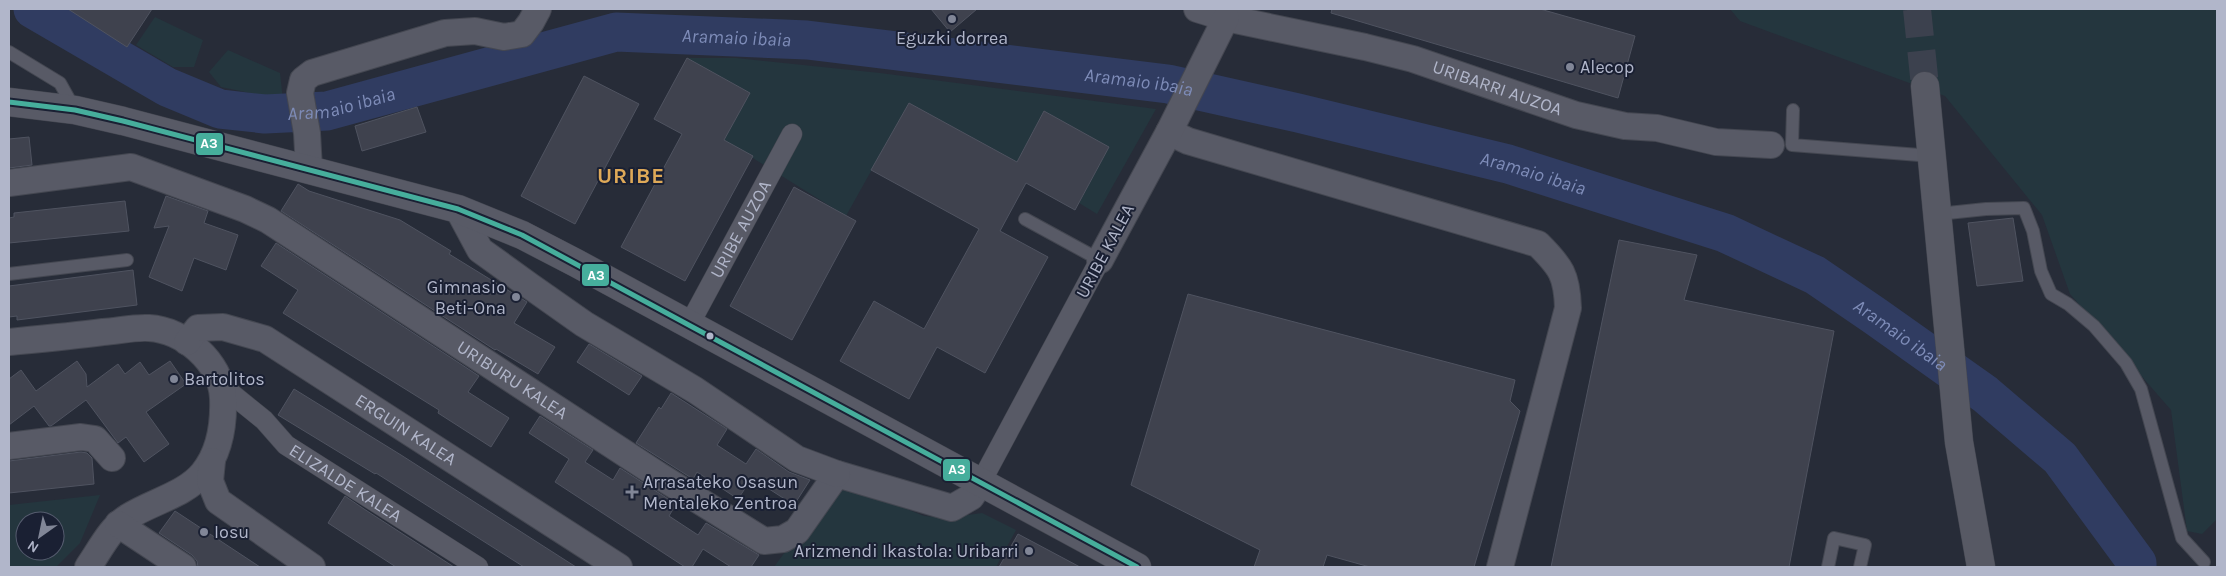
<svg xmlns="http://www.w3.org/2000/svg" width="2226" height="576" font-family="Karla,sans-serif">
  <style>
    .green { fill: #24363e; fill-rule: evenodd }
    .lines { fill: none; stroke-linecap: round; stroke-linejoin: round }
    .river { stroke: #303c61; stroke-width: 39 }
    .building { fill: #3f424e; stroke: #4f5360 }
    .secondary-tunnel { stroke: #3c414e; stroke-width: 28; stroke-dasharray: 28 14; stroke-linecap: butt }
    .service-casing { stroke: #444751; stroke-width: 14 }
    .pedestrian-casing { stroke: #444751; stroke-width: 21 }
    .minor-casing { stroke: #444751; stroke-width: 28 }
    .tertiary-casing { stroke: #444751; stroke-width: 29 }
    .secondary-casing { stroke: #444751; stroke-width: 29 }
    .service { stroke: #585a66; stroke-width: 12 }
    .pedestrian { stroke: #585a66; stroke-width: 20 }
    .minor { stroke: #585a66; stroke-width: 26 }
    .tertiary { stroke: #585a66; stroke-width: 28 }
    .secondary { stroke: #575964; stroke-width: 28 }
    .bus-1-casing { stroke: #1a2033; stroke-width: 9 }
    .bus-1 { stroke: #46ae9c; stroke-width: 5 }
    .poi-dot { fill: #818697; stroke: #1a2033; stroke-width: 2 }
    .bus-dot { fill: #b1b6ca; stroke: #1a2033; stroke-width: 2 }
    .labels { text-anchor: middle; stroke-width: 4; stroke-linejoin: round; paint-order: stroke }
    .poi-label { font-size: 18px; fill: #b1b6ca; stroke: #1a2033; text-anchor: start }
    .street-label { font-size: 18px; fill: #b1b6ca; stroke: #1a2033 }
    .water-label { font-size: 19px; font-style: italic; fill: #7e8cb8; stroke: #1a2033 }
    .district-label { font-size: 22px; font-weight: bold; letter-spacing: 1px; fill: #dea958; stroke: #1a2033 }
    .line-badge { stroke: #1a2033; stroke-width: 2 }
    .badge-label { font-size: 14px; text-anchor: middle; font-weight: bold; fill: #fff }
  </style>
  <rect width="100%" height="100%" fill="#272c38"/>
  <g class="green">
    <path d="M1730,9H2217V519L2202,534L2187,531L2171,410L2070,294L2042,215L1945,96L1740,21Z"/>
    <path d="M155,17L203,40L194,67H173L136,45Z"/>
    <path d="M228,50L280,73L283,100L221,87L209,72Z"/>
    <path d="M687,58H736L880,73L1156,109L1097,214L1079,203L1109,147L1044,111L1017,162L909,103L846,216L724,140L750,93Z"/>
    <path d="M855,488L924,516L947,518L982,513L1016,530L996,567H774L785,552L836,492Z"/>
    <path d="M100,495L80,543L56,567H9V505ZM25,521H55V551H25Z"/>
  </g>
  <g class="lines">
    <path class="river" id="s1" d="M33,9L167,87L220,109L265,114L327,111L616,32L807,40L1168,84L1298,113L1508,164L1725,233L1815,275L1875,316L1985,394L2060,458L2137,563V567"/>
  </g>
  <g class="building">
    <path d="M68,9H152L127,47Z"/>
    <path d="M931,9H977L950,32Z"/>
    <path d="M1332,9H1540L1635,36L1618,98L1331,13Z"/>
    <path d="M687,58L750,93L724,140L753,156L685,281L621,247L682,134L654,119Z"/>
    <path d="M584,76L639,104L575,224L521,196Z"/>
    <path d="M909,103L1017,162L1044,111L1109,147L1075,210L1026,183L1000,231L1048,257L985,373L937,347L909,399L840,361L874,301L924,329L979,229L871,170Z"/>
    <path d="M417,107L426,132L362,151L355,126Z"/>
    <path d="M29,137L32,165L9,168V139Z"/>
    <path d="M298,184L309,191L400,220L451,251L449,254L527,302L514,323L555,347L538,374L496,349L495,350L281,211Z"/>
    <path d="M794,187L856,221L792,340L730,306Z"/>
    <path d="M166,196L208,211L204,223L238,235L226,270L194,258L182,291L149,277L169,226L154,228Z"/>
    <path d="M125,201L129,231L9,243V218L14,217V213Z"/>
    <path d="M2013,218L2023,281L1977,286L1968,223Z"/>
    <path d="M1619,240L1697,255L1684,300L1834,331L1789,567H1551Z"/>
    <path d="M276,243L479,376L468,392L509,418L491,447L438,413L439,410L283,313L298,290L261,266Z"/>
    <path d="M133,270L137,305L17,320V316L9,317V286Z"/>
    <path d="M1188,294L1515,380L1510,401L1520,411L1474,567H1370L1327,555L1323,567H1254L1260,550L1131,485Z"/>
    <path d="M589,344L642,376L629,395L577,362Z"/>
    <path d="M77,361L86,374L87,387L118,364L125,374L140,362L149,375L170,361L186,384L146,412L169,444L144,462L126,437L118,443L86,400L51,426H49L34,406L9,425V379L21,370L36,391Z"/>
    <path d="M294,389L401,455L576,567H524L376,473L375,474L278,415Z"/>
    <path d="M671,393L727,429L717,445L746,464L756,449L789,472L810,480L794,505L752,478L738,499L697,472L693,479L636,443L659,407L661,409Z"/>
    <path d="M540,416L593,450L585,462L613,480L620,468L676,504L669,516L698,535L706,523L759,555L751,567H731L703,549L692,567H685L555,482L569,459L529,433Z"/>
    <path d="M81,452L87,453L92,458L94,484L9,493V461Z"/>
    <path d="M345,496L364,509L454,567H396L328,523Z"/>
    <path d="M175,511L260,567H198L197,561L192,555L159,533Z"/>
    <path d="M1018,534L1080,567H999Z"/>
  </g>
  <g class="lines">
    <path class="secondary-tunnel" d="M1917,9L1925,86"/>
    <g class="service-casing">
      <g id="service">
        <path d="M9,52L60,83L75,110"/>
        <path d="M1793,110L1792,145L1932,156"/>
        <path d="M1938,214L1986,209L2024,208L2033,231L2041,271L2051,294L2068,304L2094,326L2126,363L2141,389L2182,538L2204,562"/>
        <path d="M1025,219L1100,260"/>
        <path d="M9,274L127,260"/>
        <path d="M1828,567L1834,538L1865,545L1860,567"/>
      </g>
    </g>
    <g class="pedestrian-casing">
      <g id="pedestrian">
        <path id="s2" d="M689,325L792,134"/>
        <path id="s3" d="M222,386L264,420L286,445L478,567"/>
        <path d="M981,482L1100,260"/>
      </g>
    </g>
    <g class="minor-casing">
      <g id="minor">
        <path id="s4" d="M1197,9L1226,18L1365,47L1413,59L1576,115L1625,126L1657,128L1716,142L1771,145"/>
        <path d="M1169,132L1188,141L1538,244C1561,267 1567,275 1568,308L1500,567"/>
        <path d="M309,169L307,133L300,93L303,80L312,73L445,33L475,31L504,37L522,34L531,22L538,9"/>
        <path id="s5" d="M9,183L131,167L245,209L268,220L658,475L764,541L783,539L797,531L837,474L952,508L971,497L981,482"/>
        <path d="M458,209L480,250L530,286L584,324L695,390L797,459L837,474"/>
        <path d="M1100,260L1169,132L1226,18"/>
        <path d="M9,342C40,339 72,336 103,332C118,331 134,327 149,328C184,330 221,362 223,398C224,425 220,452 203,473C185,495 151,502 128,517C110,528 100,550 88,567"/>
        <path id="s6" d="M187,342L198,328L223,327L265,339L619,567"/>
        <path d="M9,446L81,437L95,439L112,458"/>
        <path d="M212,461L210,481L218,501L312,567"/>
        <path d="M118,524L183,567"/>
      </g>
    </g>
    <g class="tertiary-casing">
      <path id="tertiary" d="M9,102L75,110L123,121L458,209L522,235L576,263L1137,567"/>
    </g>
    <g class="secondary-casing">
      <path id="secondary" d="M1925,86L1959,442L1981,567"/>
    </g>
    <use href="#service" class="service"/>
    <use href="#pedestrian" class="pedestrian"/>
    <use href="#minor" class="minor"/>
    <use href="#tertiary" class="tertiary"/>
    <use href="#secondary" class="secondary"/>
    <g class="bus-1-casing">
      <path id="bus-1" d="M9,102L75,110L123,121L458,209L522,235L1137,567"/>
    </g>
    <use href="#bus-1" class="bus-1"/>
  </g>
  <g class="poi-dot">
    <circle cx="952" cy="19" r="5"/>
    <circle cx="1570" cy="67" r="5"/>
    <circle cx="516" cy="297" r="5"/>
    <circle cx="174" cy="379" r="5"/>
    <path d="M629.5 484.5h5v5h5v5h-5v5h-5v-5h-5v-5h5z"/>
    <circle cx="204" cy="532" r="5"/>
    <circle cx="1029" cy="551" r="5"/>
  </g>
  <circle class="bus-dot" cx="710" cy="336" r="4.5"/>
  <g class="labels">
    <g class="poi-label">
      <text x="952" y="44" text-anchor="middle">Eguzki dorrea</text>
      <text x="1580" y="73">Alecop</text>
      <text x="506" y="293" text-anchor="end">Gimnasio<tspan x="506" dy="21">Beti-Ona</tspan></text>
      <text x="184" y="385">Bartolitos</text>
      <text x="643" y="488">Arrasateko Osasun<tspan x="643" dy="21">Mentaleko Zentroa</tspan></text>
      <text x="214" y="538">Iosu</text>
      <text x="1019" y="557" text-anchor="end">Arizmendi Ikastola: Uribarri</text>
    </g>
    <g class="street-label">
      <text dy="6" stroke="none"><textPath href="#s4" startOffset="311">URIBARRI AUZOA</textPath></text>
      <text dy="6" stroke="none"><textPath href="#s2" startOffset="109">URIBE AUZOA</textPath></text>
      <text transform="translate(1105 251) rotate(-62)" y="6">URIBE KALEA</text>
      <text dy="6" stroke="none"><textPath href="#s5" startOffset="562">URIBURU KALEA</textPath></text>
      <text dy="6" stroke="none"><textPath href="#s6" startOffset="254">ERGUIN KALEA</textPath></text>
      <text dy="6" stroke="none"><textPath href="#s3" startOffset="158">ELIZALDE KALEA</textPath></text>
    </g>
    <g class="water-label">
      <text dy="7" stroke="none"><textPath href="#s1" startOffset="740">Aramaio ibaia</textPath></text>
      <text dy="7" stroke="none"><textPath href="#s1" startOffset="1145">Aramaio ibaia</textPath></text>
      <text dy="7" stroke="none"><textPath href="#s1" startOffset="335">Aramaio ibaia</textPath></text>
      <text dy="7" stroke="none"><textPath href="#s1" startOffset="1550">Aramaio ibaia</textPath></text>
      <text dy="7" stroke="none"><textPath href="#s1" startOffset="1955">Aramaio ibaia</textPath></text>
    </g>
    <g class="district-label">
      <text x="631" y="183">URIBE</text>
    </g>
  </g>
  <g class="line-badge">
    <rect x="195" y="132" width="29" height="24" rx="5" fill="#46ae9c"/>
    <rect x="581" y="263" width="29" height="24" rx="5" fill="#46ae9c"/>
    <rect x="942" y="458" width="29" height="24" rx="5" fill="#46ae9c"/>
  </g>
  <g class="badge-label">
    <text x="209" y="148">A3</text>
    <text x="596" y="280">A3</text>
    <text x="957" y="474">A3</text>
  </g>
  <rect width="2226" height="576" fill="none" stroke="#b1b6ca" stroke-width="20"/>
  <g transform="translate(40 536) rotate(213)"><circle r="24" fill="#1a2033" stroke="#565c6f"/>
  <path d="M0-4L9 19L0 12L-9 19Z" fill="#818697"/>
  <text y="-8" font-size="14" font-weight="bold" text-anchor="middle" fill="#b1b6ca">N</text>
  </g>
</svg>
